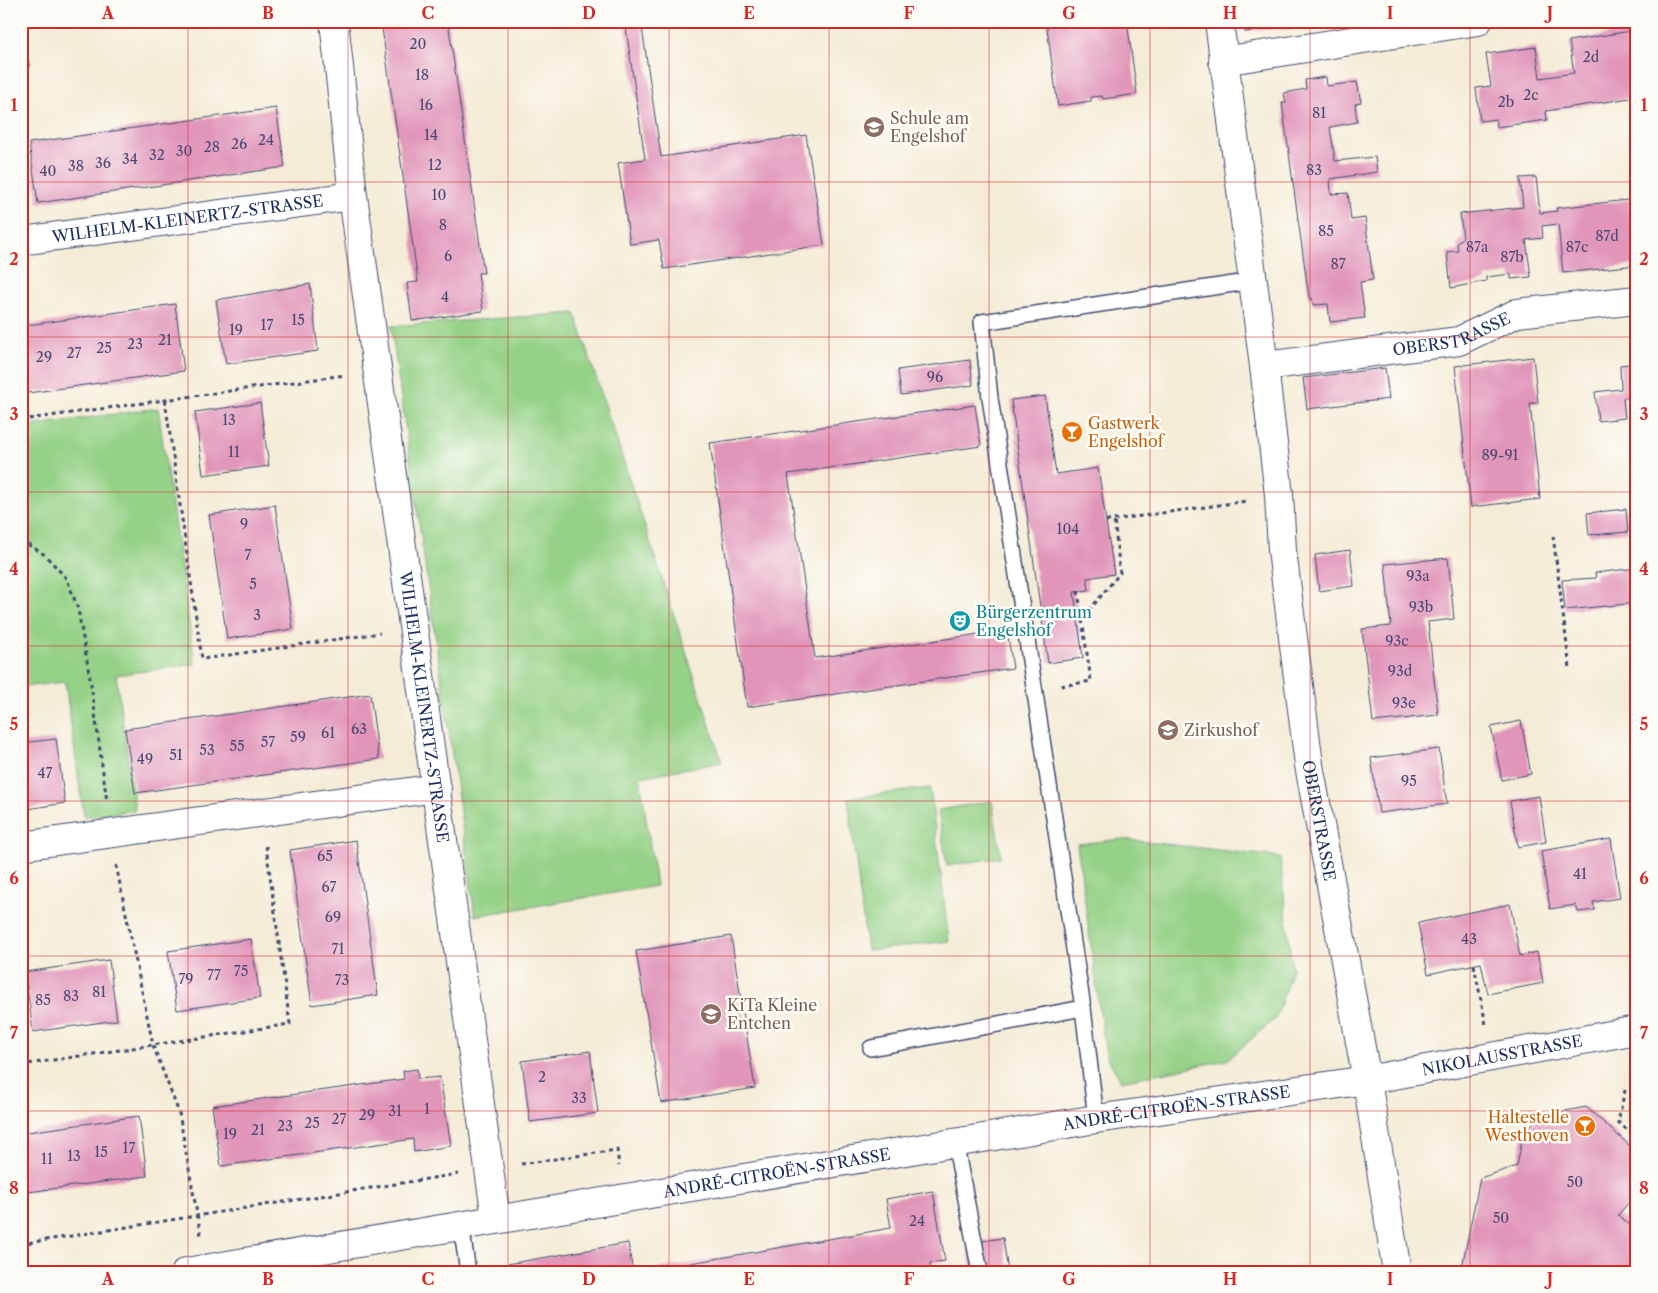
<svg xmlns="http://www.w3.org/2000/svg" width="1658" height="1293" font-family="'Libre Caslon Text',serif">
  <style>
    .green { fill: #95d287; stroke: #588072 }
    .building { fill: #e195b9 }
    .lines { fill: none; stroke-linecap: round; stroke-linejoin: round }
    .service-casing { stroke: #3c4b70; stroke-width: 18 }
    .minor-casing { stroke: #3c4b70; stroke-width: 30 }
    .path { stroke: #3c4b70; stroke-width: 3; stroke-dasharray: 4 4; stroke-linecap: butt }
    .service { stroke: #fff; stroke-width: 15 }
    .minor { stroke: #fff; stroke-width: 28 }
    .grid { fill: none; stroke: #d62828; stroke-width: 1; stroke-opacity: 0.55 }
    .labels { text-anchor: middle; stroke-width: 5; stroke-linejoin: round; paint-order: stroke }
    .number-label { font-size: 14px; fill: #4c4875 }
    .education-label { font-size: 16px; fill: #785e54; stroke: #fdfcf7; text-anchor: start }
    .street-label { font-size: 16px; fill: #1b2f5e; stroke: #fdfcf7 }
    .food-label { font-size: 16px; fill: #c56008; stroke: #fdfcf7; text-anchor: start }
    .culture-label { font-size: 16px; fill: #0d838f; stroke: #fdfcf7; text-anchor: start }
    .neatline { fill: none; stroke: #d62828; stroke-width: 2 }
    .grid-label { font-size: 16px; text-anchor: middle; font-weight: bold; fill: #d62828 }
  </style>
  <rect width="100%" height="100%" fill="#fdfcf7"/>
  <filter id="ink" filterUnits="userSpaceOnUse"><feTurbulence type="fractalNoise" baseFrequency=".02" numOctaves="2"/><feDisplacementMap in="SourceGraphic" scale="10" xChannelSelector="R" yChannelSelector="G"/><feConvolveMatrix kernelMatrix="1 2 1 2 8 2 1 2 1" color-interpolation-filters="sRGB"/></filter>
  <filter id="wash" filterUnits="userSpaceOnUse"><feTurbulence type="fractalNoise" baseFrequency=".0096" numOctaves="4" result="noise"/><feDisplacementMap in="SourceGraphic" scale="20" xChannelSelector="R" yChannelSelector="G"/><feGaussianBlur stdDeviation="1.12" result="paint"/><feColorMatrix in="noise" values="0 0 0 0 0 0 0 0 0 0 0 0 0 0 0 0 0 1.4 0 .05"/><feComposite in="paint" operator="in"/></filter>
  <g filter="url(#wash)">
    <rect width="100%" height="100%" fill="#f5ecd7"/>
    <g class="green">
      <path d="M575,313L722,762L640,777L656,886L475,916L391,326Z"/>
      <path d="M158,408L195,664L116,675L135,810L84,817L65,682L21,687V427Z"/>
      <path d="M930,788L949,941L867,951L848,798Z"/>
      <path d="M992,801L1001,857L947,866L938,810Z"/>
      <path d="M1122,839L1280,857L1292,969L1276,1018L1227,1060L1121,1081L1106,1056L1077,844Z"/>
      <path d="M1637,1096V1126L1633,1123V1116L1628,1111L1631,1097Z"/>
    </g>
    <g id="blocks">
      <g class="building">
        <path d="M381,21H448L484,273H478L483,311L412,321L407,283L418,282Z"/>
        <path d="M625,21H641L661,157L806,135L824,245L664,269L659,240L630,244L618,163L645,159Z"/>
        <path d="M1046,21H1127L1137,94L1103,99L1102,96L1091,97V101L1058,106Z"/>
        <path d="M1244,21H1322V22L1245,32Z"/>
        <path d="M1637,30V97L1546,111L1547,120L1497,127L1496,119L1480,121L1476,88L1491,86L1486,54L1536,47L1540,78L1574,73L1569,41Z"/>
        <path d="M23,40L30,67L21,69V41Z"/>
        <path d="M1326,77L1327,86L1357,82L1361,102L1355,104L1357,122L1330,127L1335,161L1375,157L1377,172L1330,179L1331,194L1348,193L1351,220L1365,218L1373,280L1360,282L1365,318L1330,322L1328,304L1313,305L1312,298H1309L1282,103H1286L1284,93L1306,89L1305,80Z"/>
        <path d="M276,108L285,167L38,203L29,143Z"/>
        <path d="M1536,177L1540,213L1557,211L1556,208L1637,199V265L1563,273L1558,224L1542,226L1543,238L1526,240L1531,277L1511,279V274L1486,277V281L1451,288L1447,252L1458,251L1457,243L1463,237L1460,214L1523,207L1520,178Z"/>
        <path d="M310,284L318,351L226,364L216,300Z"/>
        <path d="M175,304L184,371L21,394V326Z"/>
        <path d="M1637,339V359H1635L1634,340Z"/>
        <path d="M1533,357L1538,403H1530L1540,499L1471,507L1455,366Z"/>
        <path d="M970,360L973,385L901,395L898,370Z"/>
        <path d="M1637,363V396L1623,398L1625,418L1598,421L1595,392L1621,389L1620,365Z"/>
        <path d="M1385,368L1389,399L1307,409L1303,378Z"/>
        <path d="M1045,396L1056,474L1098,468L1114,574L1087,578L1089,590L1074,592L1083,658L1048,663L1011,400Z"/>
        <path d="M260,403L269,466L203,475L195,412Z"/>
        <path d="M975,405L981,446L788,474L815,658L1007,630L1013,668L747,707L710,443Z"/>
        <path d="M275,505L293,629L227,639L209,515Z"/>
        <path d="M1626,509L1628,532L1589,535L1587,513Z"/>
        <path d="M1350,550L1354,586L1319,591L1315,555Z"/>
        <path d="M1448,558L1454,619L1428,622L1438,715L1373,722L1362,629L1391,626L1385,564Z"/>
        <path d="M1637,568V603L1565,610L1562,580L1596,578L1595,573Z"/>
        <path d="M370,694L379,759L135,793L125,729Z"/>
        <path d="M1521,721L1531,774L1502,780L1491,727Z"/>
        <path d="M56,739L65,803L21,810V743Z"/>
        <path d="M1439,749L1447,804L1379,813L1371,758Z"/>
        <path d="M1539,796L1546,842L1518,847L1510,801Z"/>
        <path d="M1611,839L1620,898L1593,902L1595,910L1578,912L1576,905L1550,909L1541,851Z"/>
        <path d="M356,840L378,995L312,1005L290,850Z"/>
        <path d="M1510,904L1520,956L1537,952L1543,983L1488,994L1481,963L1428,974L1418,923Z"/>
        <path d="M731,936L755,1088L661,1103L636,951Z"/>
        <path d="M251,939L260,998L177,1010L168,951Z"/>
        <path d="M109,960L117,1020L33,1032L25,972Z"/>
        <path d="M590,1051L598,1113L530,1122L522,1061Z"/>
        <path d="M417,1069L418,1079L440,1077L451,1146L414,1152L413,1139L221,1166L212,1106L404,1079L403,1071Z"/>
        <path d="M1586,1107L1637,1152V1199L1630,1201L1618,1215L1637,1231V1272H1461L1480,1178L1517,1166L1523,1134L1540,1116Z"/>
        <path d="M139,1116L147,1176L21,1193V1133Z"/>
        <path d="M933,1191L945,1261L930,1263L931,1272H640L891,1228L886,1199Z"/>
        <path d="M1003,1238L1008,1272H971L967,1243Z"/>
        <path d="M628,1243L633,1272H491L490,1267Z"/>
      </g>
    </g>
  </g>
  <g filter="url(#ink)">
    <use href="#blocks" fill-opacity="0" stroke="#3c4b70" stroke-width="1"/>
    <g class="lines">
      <g class="service-casing">
        <g id="service">
          <path d="M871,1048L1083,1008"/>
          <path d="M1096,1119L1083,1008L990,398L982,322L1253,281"/>
          <path d="M955,1142L980,1272"/>
          <path d="M461,1225L468,1272"/>
        </g>
      </g>
      <g class="minor-casing">
        <g id="minor">
          <path id="s1" d="M334,21L353,196L496,1219"/>
          <path id="s2" d="M1219,21L1264,366L1279,495L1282,550L1309,765L1367,1080L1397,1272"/>
          <path d="M1223,61L1478,21"/>
          <path id="s3" d="M21,241L353,196"/>
          <path id="s4" d="M1264,366L1459,341L1517,313L1637,300"/>
          <path d="M21,846L437,788"/>
          <path id="s5" d="M186,1272L1096,1119L1367,1080L1637,1030"/>
        </g>
      </g>
      <g class="path">
        <path d="M165,400L202,659L380,633"/>
        <path d="M21,420L345,375"/>
        <path d="M1106,521L1247,501"/>
        <path d="M1553,536L1570,669"/>
        <path d="M21,540L45,555L67,579L78,609L91,684L107,802"/>
        <path d="M1078,591L1082,619"/>
        <path d="M1061,686L1091,681L1082,619L1120,573L1114,519"/>
        <path d="M116,865L153,1045L179,1113L201,1236"/>
        <path d="M1474,965L1486,1025"/>
        <path d="M21,1065L290,1024L266,846"/>
        <path d="M1625,1090L1618,1122L1637,1138"/>
        <path d="M521,1164L617,1150L619,1166"/>
        <path d="M1635,1230L1637,1229"/>
        <path d="M21,1244L458,1174"/>
      </g>
      <use href="#service" class="service"/>
      <use href="#minor" class="minor"/>
    </g>
  </g>
  <path class="grid" d="M188,21V1272M348,21V1272M508,21V1272M669,21V1272M829,21V1272M989,21V1272M1150,21V1272M1310,21V1272M1470,21V1272M21,182H1637M21,337H1637M21,492H1637M21,646H1637M21,801H1637M21,956H1637M21,1111H1637"/>
  <defs>
    <g id="school-disc" transform="scale(1.125)"><circle r="9.5" fill="#8d6e63" stroke="#fdfcf7"/><path d="M0-5L7-2L0 1L-7-2ZM-4 1L0 2.5L4 1V4Q0 6-4 4Z" fill="#fff"/></g>
    <g id="bar-disc" transform="scale(1.125)"><circle r="9.5" fill="#e8710a" stroke="#fdfcf7"/><path d="M-6-5H6L.8 .8V4.5H3.5V6h-7V4.5H-.8V.8Z" fill="#fff"/></g>
    <g id="theatre-disc" transform="scale(1.125)"><circle r="9.5" fill="#0f9aa8" stroke="#fdfcf7"/><path d="M-5-5.5Q0-4 5-5.5V0Q5 5 0 6Q-5 5-5 0ZM-3.3-2.5H-1v1.5H-3.3ZM1-2.5H3.3v1.5H1ZM-2.8 1Q0 5.5 2.8 1Z" fill="#fff"/></g>
  </defs>
  <g fill-rule="evenodd">
    <use href="#school-disc" x="874" y="127"/>
    <use href="#bar-disc" x="1072" y="432"/>
    <use href="#theatre-disc" x="960" y="621"/>
    <use href="#school-disc" x="1168" y="730"/>
    <use href="#school-disc" x="711" y="1014"/>
    <use href="#bar-disc" x="1585" y="1126"/>
  </g>
  <g class="labels">
    <g class="number-label">
      <text x="418" y="49">20</text>
      <text x="1591" y="62">2d</text>
      <text x="422" y="80">18</text>
      <text x="1531" y="100">2c</text>
      <text x="1506" y="107">2b</text>
      <text x="426" y="110">16</text>
      <text x="1319" y="118">81</text>
      <text x="431" y="140">14</text>
      <text x="266" y="145">24</text>
      <text x="239" y="149">26</text>
      <text x="212" y="152">28</text>
      <text x="184" y="156">30</text>
      <text x="157" y="160">32</text>
      <text x="130" y="164">34</text>
      <text x="103" y="168">36</text>
      <text x="435" y="170">12</text>
      <text x="76" y="171">38</text>
      <text x="1314" y="175">83</text>
      <text x="48" y="176">40</text>
      <text x="439" y="200">10</text>
      <text x="443" y="230">8</text>
      <text x="1326" y="236">85</text>
      <text x="1607" y="241">87d</text>
      <text x="1477" y="252">87a</text>
      <text x="1577" y="252">87c</text>
      <text x="448" y="261">6</text>
      <text x="1512" y="262">87b</text>
      <text x="1338" y="269">87</text>
      <text x="445" y="302">4</text>
      <text x="298" y="325">15</text>
      <text x="267" y="330">17</text>
      <text x="236" y="335">19</text>
      <text x="165" y="345">21</text>
      <text x="135" y="349">23</text>
      <text x="104" y="353">25</text>
      <text x="74" y="358">27</text>
      <text x="44" y="362">29</text>
      <text x="935" y="382">96</text>
      <text x="229" y="425">13</text>
      <text x="234" y="457">11</text>
      <text x="1500" y="460">89-91</text>
      <text x="244" y="529">9</text>
      <text x="1068" y="534">104</text>
      <text x="248" y="560">7</text>
      <text x="1418" y="581">93a</text>
      <text x="253" y="589">5</text>
      <text x="1421" y="612">93b</text>
      <text x="257" y="620">3</text>
      <text x="1397" y="646">93c</text>
      <text x="1400" y="676">93d</text>
      <text x="1404" y="708">93e</text>
      <text x="359" y="734">63</text>
      <text x="328" y="738">61</text>
      <text x="298" y="742">59</text>
      <text x="268" y="747">57</text>
      <text x="237" y="751">55</text>
      <text x="207" y="755">53</text>
      <text x="176" y="760">51</text>
      <text x="145" y="764">49</text>
      <text x="45" y="778">47</text>
      <text x="1409" y="786">95</text>
      <text x="325" y="861">65</text>
      <text x="1580" y="879">41</text>
      <text x="329" y="892">67</text>
      <text x="333" y="922">69</text>
      <text x="1469" y="944">43</text>
      <text x="338" y="954">71</text>
      <text x="241" y="976">75</text>
      <text x="214" y="980">77</text>
      <text x="186" y="984">79</text>
      <text x="342" y="985">73</text>
      <text x="99" y="997">81</text>
      <text x="71" y="1001">83</text>
      <text x="43" y="1005">85</text>
      <text x="542" y="1082">2</text>
      <text x="579" y="1103">33</text>
      <text x="427" y="1114">1</text>
      <text x="395" y="1116">31</text>
      <text x="367" y="1120">29</text>
      <text x="339" y="1124">27</text>
      <text x="312" y="1128">25</text>
      <text x="285" y="1131">23</text>
      <text x="258" y="1135">21</text>
      <text x="230" y="1139">19</text>
      <text x="129" y="1153">17</text>
      <text x="101" y="1157">15</text>
      <text x="74" y="1161">13</text>
      <text x="47" y="1164">11</text>
      <text x="1575" y="1187">50</text>
      <text x="1501" y="1223">50</text>
      <text x="917" y="1226">24</text>
    </g>
    <g class="education-label">
      <text x="890" y="124">Schule am<tspan x="890" dy="18">Engelshof</tspan></text>
      <text x="1184" y="736">Zirkushof</text>
      <text x="727" y="1011">KiTa Kleine<tspan x="727" dy="18">Entchen</tspan></text>
    </g>
    <g class="street-label">
      <text dy="6" stroke="none"><textPath href="#s3" startOffset="168">WILHELM-KLEINERTZ-STRASSE</textPath></text>
      <text dy="6" stroke="none"><textPath href="#s4" startOffset="191">OBERSTRASSE</textPath></text>
      <text dy="6" stroke="none"><textPath href="#s1" startOffset="692">WILHELM-KLEINERTZ-STRASSE</textPath></text>
      <text dy="6" stroke="none"><textPath href="#s2" startOffset="806">OBERSTRASSE</textPath></text>
      <text dy="6" stroke="none"><textPath href="#s5" startOffset="1334">NIKOLAUSSTRASSE</textPath></text>
      <text dy="6" stroke="none"><textPath href="#s5" startOffset="1004">ANDRÉ-CITROËN-STRASSE</textPath></text>
      <text dy="6" stroke="none"><textPath href="#s5" startOffset="599">ANDRÉ-CITROËN-STRASSE</textPath></text>
    </g>
    <g class="food-label">
      <text x="1088" y="429">Gastwerk<tspan x="1088" dy="18">Engelshof</tspan></text>
      <text x="1569" y="1123" text-anchor="end">Haltestelle<tspan x="1569" dy="18">Westhoven</tspan></text>
    </g>
    <g class="culture-label">
      <text x="976" y="618">Bürgerzentrum<tspan x="976" dy="18">Engelshof</tspan></text>
    </g>
  </g>
  <rect width="1658" height="1293" fill="none" stroke="#fdfcf7" stroke-width="55"/>
  <rect x="28" y="28" width="1602" height="1238" class="neatline"/>
  <g class="grid-label">
    <text x="108" y="19">A</text>
    <text x="268" y="19">B</text>
    <text x="428" y="19">C</text>
    <text x="589" y="19">D</text>
    <text x="749" y="19">E</text>
    <text x="909" y="19">F</text>
    <text x="1069" y="19">G</text>
    <text x="1230" y="19">H</text>
    <text x="1390" y="19">I</text>
    <text x="1550" y="19">J</text>
    <text x="14" y="111">1</text>
    <text x="1644" y="111">1</text>
    <text x="14" y="265">2</text>
    <text x="1644" y="265">2</text>
    <text x="14" y="420">3</text>
    <text x="1644" y="420">3</text>
    <text x="14" y="575">4</text>
    <text x="1644" y="575">4</text>
    <text x="14" y="730">5</text>
    <text x="1644" y="730">5</text>
    <text x="14" y="884">6</text>
    <text x="1644" y="884">6</text>
    <text x="14" y="1039">7</text>
    <text x="1644" y="1039">7</text>
    <text x="14" y="1194">8</text>
    <text x="1644" y="1194">8</text>
    <text x="108" y="1285">A</text>
    <text x="268" y="1285">B</text>
    <text x="428" y="1285">C</text>
    <text x="589" y="1285">D</text>
    <text x="749" y="1285">E</text>
    <text x="909" y="1285">F</text>
    <text x="1069" y="1285">G</text>
    <text x="1230" y="1285">H</text>
    <text x="1390" y="1285">I</text>
    <text x="1550" y="1285">J</text>
  </g>
</svg>
